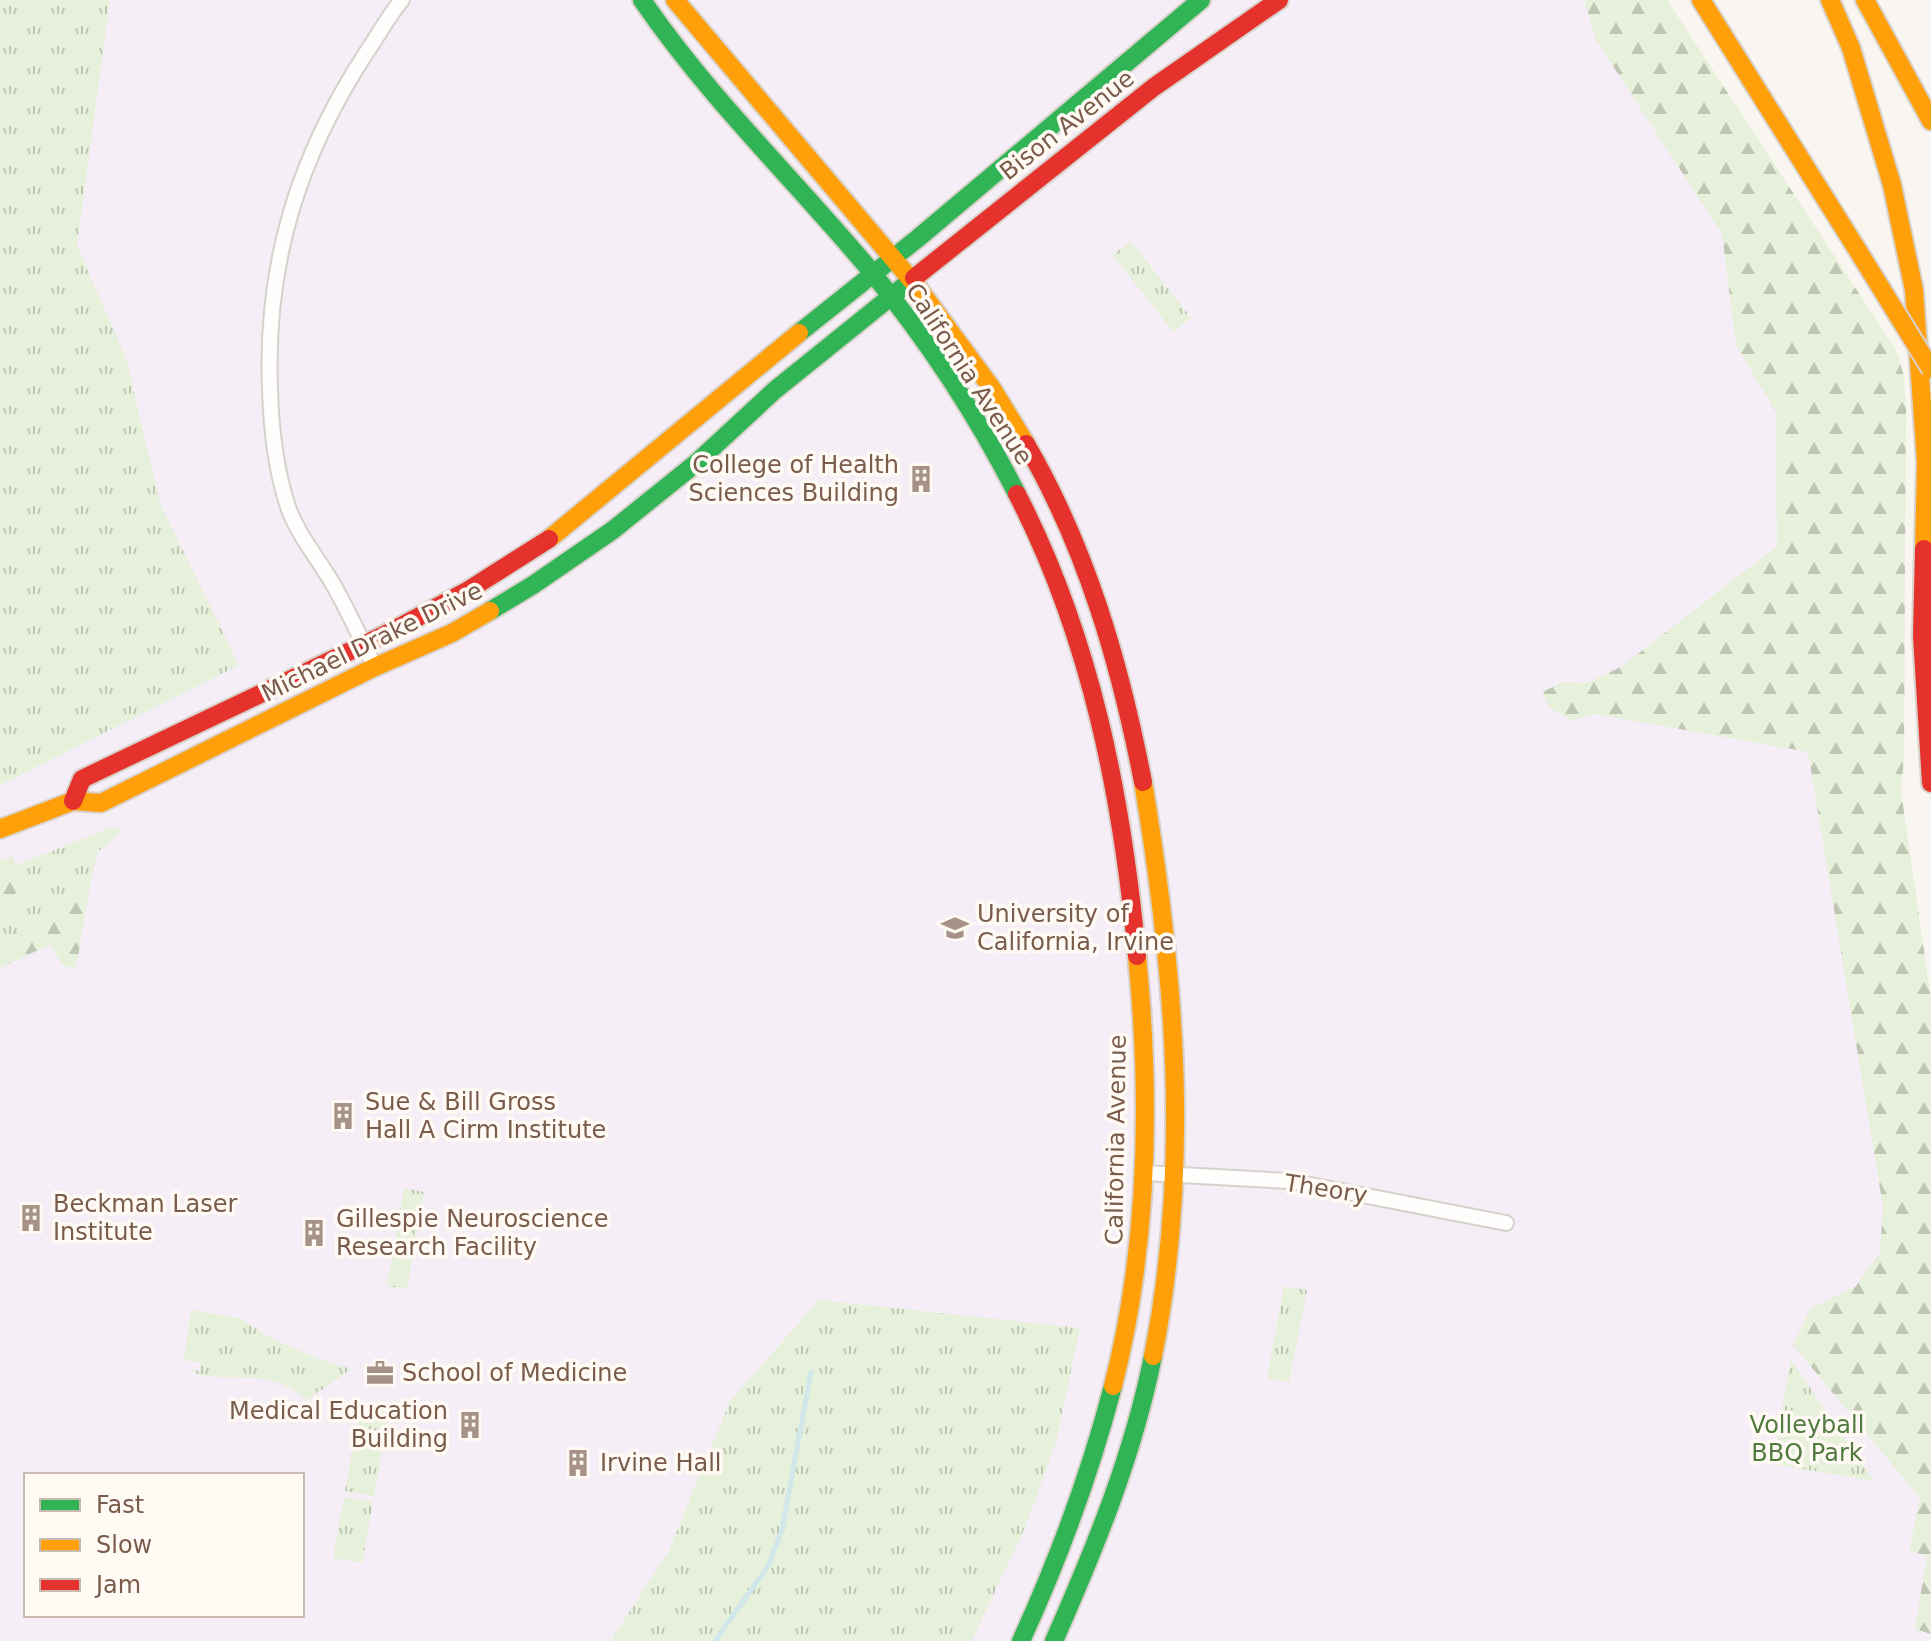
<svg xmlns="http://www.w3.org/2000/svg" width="1931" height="1641" font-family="'DejaVu Sans',sans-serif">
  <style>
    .education { fill: #f6eef6; fill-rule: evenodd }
    .grass { fill: url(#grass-tufts) }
    .forest { fill: url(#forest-firs) }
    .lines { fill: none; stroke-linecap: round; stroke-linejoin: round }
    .stream { stroke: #d0e8ea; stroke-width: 5 }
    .street-casing { stroke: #d7d1cb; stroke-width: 18 }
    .fast-casing { stroke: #d9d2cb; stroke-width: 22 }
    .slow-casing { stroke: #d9d2cb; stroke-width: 22 }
    .jam-casing { stroke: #d9d2cb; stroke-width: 22 }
    .street { stroke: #fefefd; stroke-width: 14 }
    .fast { stroke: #30b455; stroke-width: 18 }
    .slow { stroke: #ff9f0a; stroke-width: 18 }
    .jam { stroke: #e5322d; stroke-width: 18 }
    .slow-bridge-casing { stroke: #dad1cc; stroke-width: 22; stroke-linecap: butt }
    .slow-bridge { stroke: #ff9f0a; stroke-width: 18 }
    .labels { text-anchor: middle; stroke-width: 7; stroke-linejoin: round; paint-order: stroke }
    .street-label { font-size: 24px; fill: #7a5c4d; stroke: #fffaf3 }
    .poi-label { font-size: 24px; fill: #7a5c4d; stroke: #fffaf3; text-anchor: start }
    .park-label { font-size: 24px; fill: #537a41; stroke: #fffaf3 }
  </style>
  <defs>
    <pattern id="grass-tufts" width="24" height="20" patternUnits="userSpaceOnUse" patternTransform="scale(2)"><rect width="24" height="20" fill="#e7f0db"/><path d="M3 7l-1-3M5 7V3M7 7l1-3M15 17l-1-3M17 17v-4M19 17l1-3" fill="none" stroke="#c0c6b4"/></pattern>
    <pattern id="forest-firs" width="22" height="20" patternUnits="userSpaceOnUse" patternTransform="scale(2)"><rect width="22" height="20" fill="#e7f0db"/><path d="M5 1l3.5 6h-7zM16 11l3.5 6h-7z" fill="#c0c6b4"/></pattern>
  </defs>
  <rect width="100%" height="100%" fill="#f9f5f0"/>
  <path class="education" d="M0,0H1658L1889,802L1931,1053V1641H0ZM26,1475H302V1615H26Z"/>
  <g class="grass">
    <path d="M0,0H110L77,246L126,358L160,503L239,665L0,785Z"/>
    <path d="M1131,241L1191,318L1173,332L1113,255Z"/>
    <path d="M116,826L121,831L98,852L92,875L0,945V902L5,901L20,882L16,865Z"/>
    <path d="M404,1188L424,1192L407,1289L387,1286Z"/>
    <path d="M1284,1286L1307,1290L1289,1382L1267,1378Z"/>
    <path d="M819,1300L1080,1328L1056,1442L1026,1525L972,1641H610L668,1553L730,1401Z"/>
    <path d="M191,1310L239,1318L273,1339L319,1359L351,1369L307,1400C268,1368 242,1382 199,1375L189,1369L200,1371L201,1363L184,1360Z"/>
    <path d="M1791,1360L1874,1481L1772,1464Z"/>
    <path d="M375,1403L377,1407L386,1408L389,1411L384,1439L355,1434L360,1405L364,1410H369Z"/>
    <path d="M354,1441L383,1446L374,1496L345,1491Z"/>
    <path d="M344,1497L373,1502L362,1563L333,1558Z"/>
  </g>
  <g class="forest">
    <path d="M1584,0H1667L1896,350L1904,376L1906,406L1904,758L1901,791L1931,999V1634L1915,1629L1927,1556L1909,1551L1920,1498L1793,1345L1810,1309L1856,1286L1880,1253L1883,1207L1808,752L1596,714L1572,720L1550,708L1542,692L1563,682L1586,683L1621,667L1777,546L1776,412L1736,345L1722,234L1596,40Z"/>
    <path d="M13,856C20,877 26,894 0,902V860Z"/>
    <path d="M92,875L76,968L63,966L51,944L0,968V945Z"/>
  </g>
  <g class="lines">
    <path class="stream" d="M715,1641L768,1566L782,1530L811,1372"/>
    <g class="street-casing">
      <g id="street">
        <path d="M375,667C361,640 349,612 334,586C319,559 298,536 288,507C275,468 271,428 270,388C265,262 299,155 368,50C379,34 389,15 402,0"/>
        <path d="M1144,1173L1290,1181L1506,1223"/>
      </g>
    </g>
    <g class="fast-casing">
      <g id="fast">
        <path d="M642,0C709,98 794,179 870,270C926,338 977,415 1017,494"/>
        <path d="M799,333L917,239L1201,0"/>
        <path d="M490,611L533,585L613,530L695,464L775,390L914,278"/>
        <path d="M1021,1641C1059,1558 1090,1474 1113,1386"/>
        <path d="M1054,1641C1095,1548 1133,1456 1153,1356"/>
      </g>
    </g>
    <g class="slow-casing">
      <g id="slow">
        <path d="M675,0L918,288L991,387L1026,444"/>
        <path d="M1701,0L1855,246"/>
        <path d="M1830,0L1851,48L1892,185L1914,290L1926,462L1924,549"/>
        <path d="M1865,0L1931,121"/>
        <path d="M549,539L799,333"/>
        <path d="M1143,782C1175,972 1191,1165 1153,1356"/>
        <path d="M0,829L73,801L101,803L375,667L452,633L490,611"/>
        <path d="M1113,1386C1149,1246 1151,1099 1137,956"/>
      </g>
    </g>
    <g class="jam-casing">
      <g id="jam">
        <path d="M914,278L1154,87L1279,0"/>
        <path d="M1026,444C1087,549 1120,664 1143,782"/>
        <path d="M1017,494C1091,638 1122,796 1137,956"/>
        <path d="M1924,549L1922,636L1931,783"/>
        <path d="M73,801L82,779L390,632L467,591L549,539"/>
      </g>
    </g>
    <use href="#street" class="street"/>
    <use href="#fast" class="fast"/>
    <use href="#slow" class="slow"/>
    <use href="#jam" class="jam"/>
    <g class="slow-bridge-casing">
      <path id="slow-bridge" d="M1855,246L1931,369"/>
    </g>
    <use href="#slow-bridge" class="slow-bridge"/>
  </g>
  <defs>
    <g id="building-bare" transform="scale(2.16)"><path d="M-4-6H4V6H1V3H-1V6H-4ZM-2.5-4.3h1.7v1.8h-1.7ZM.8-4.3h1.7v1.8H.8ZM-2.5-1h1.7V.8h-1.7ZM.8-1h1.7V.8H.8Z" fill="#a69286" stroke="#fffaf3" stroke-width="2.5" paint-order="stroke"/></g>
    <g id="university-bare" transform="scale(2.16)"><path d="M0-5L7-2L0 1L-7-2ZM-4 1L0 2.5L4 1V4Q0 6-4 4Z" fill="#a69286" stroke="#fffaf3" stroke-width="2.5" paint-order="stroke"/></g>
    <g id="office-bare" transform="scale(2.16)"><path d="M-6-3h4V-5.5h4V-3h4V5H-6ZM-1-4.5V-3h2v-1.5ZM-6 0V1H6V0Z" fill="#a69286" stroke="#fffaf3" stroke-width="2.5" paint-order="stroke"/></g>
  </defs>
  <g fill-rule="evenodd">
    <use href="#building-bare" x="921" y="479"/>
    <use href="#university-bare" x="955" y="928"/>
    <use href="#building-bare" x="343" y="1116"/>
    <use href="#building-bare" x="31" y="1218"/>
    <use href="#building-bare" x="314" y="1233"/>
    <use href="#office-bare" x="380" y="1373"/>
    <use href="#building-bare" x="470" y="1425"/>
    <use href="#building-bare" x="578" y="1463"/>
  </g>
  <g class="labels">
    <g class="street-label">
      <text transform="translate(1067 125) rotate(-38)" y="8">Bison Avenue</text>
      <text transform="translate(969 374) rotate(57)" y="8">California Avenue</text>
      <text transform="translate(372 642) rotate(-26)" y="8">Michael Drake Drive</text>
      <text transform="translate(1116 1140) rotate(-89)" y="8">California Avenue</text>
      <text transform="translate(1326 1189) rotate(9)" y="8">Theory</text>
    </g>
    <g class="poi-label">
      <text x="899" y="473" text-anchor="end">College of Health<tspan x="899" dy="28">Sciences Building</tspan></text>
      <text x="977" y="922">University of<tspan x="977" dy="28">California, Irvine</tspan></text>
      <text x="365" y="1110">Sue &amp; Bill Gross<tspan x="365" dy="28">Hall A Cirm Institute</tspan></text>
      <text x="53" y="1212">Beckman Laser<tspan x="53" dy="28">Institute</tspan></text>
      <text x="336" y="1227">Gillespie Neuroscience<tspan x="336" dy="28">Research Facility</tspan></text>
      <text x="402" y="1381">School of Medicine</text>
      <text x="448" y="1419" text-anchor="end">Medical Education<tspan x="448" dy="28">Building</tspan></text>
      <text x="600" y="1471">Irvine Hall</text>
    </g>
    <g class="park-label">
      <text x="1807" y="1433">Volleyball<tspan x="1807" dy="28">BBQ Park</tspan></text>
    </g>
  </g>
  <rect x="24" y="1473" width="280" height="144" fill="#fffaf3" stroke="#cabbb1" stroke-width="2"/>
  <rect x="40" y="1499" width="40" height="12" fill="#30b455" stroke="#cabbb1" stroke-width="2"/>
  <text x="96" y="1513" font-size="24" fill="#7a5c4d">Fast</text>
  <rect x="40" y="1539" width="40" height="12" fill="#ff9f0a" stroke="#cabbb1" stroke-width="2"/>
  <text x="96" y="1553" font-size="24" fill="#7a5c4d">Slow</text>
  <rect x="40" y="1579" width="40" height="12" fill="#e5322d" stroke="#cabbb1" stroke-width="2"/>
  <text x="96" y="1593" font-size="24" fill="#7a5c4d">Jam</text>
</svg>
